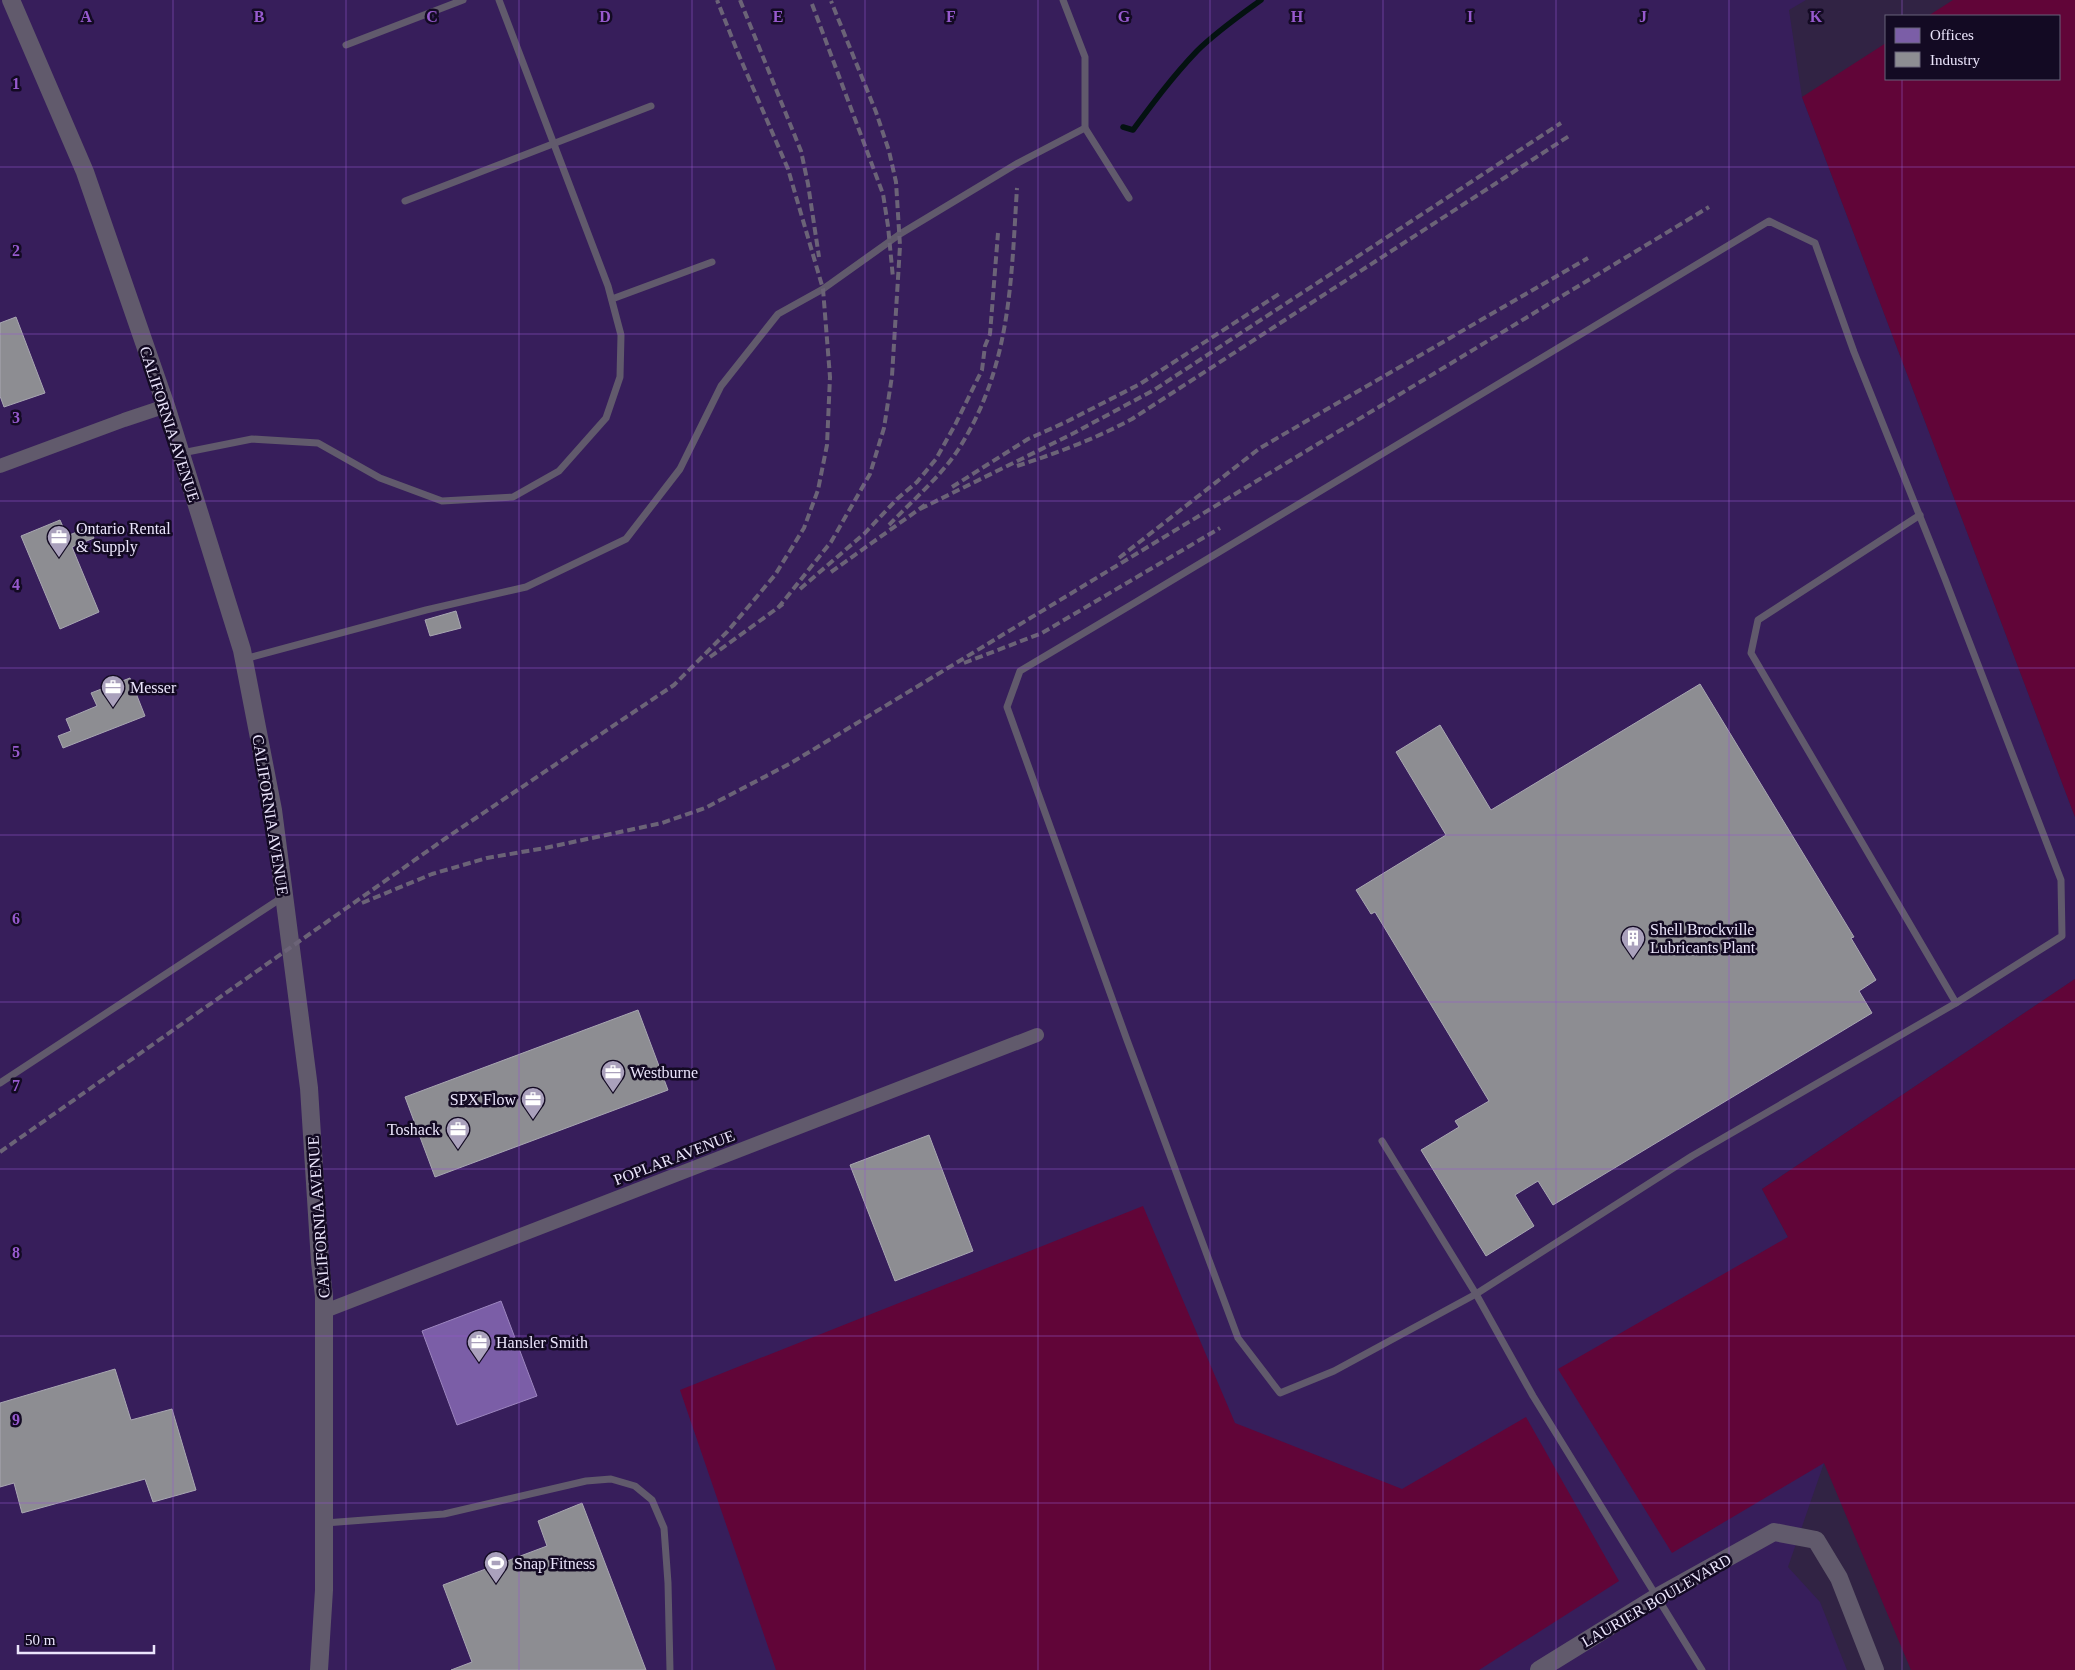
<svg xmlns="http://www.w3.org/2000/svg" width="2075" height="1670" font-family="Georgia,serif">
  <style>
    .built { fill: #371e5b }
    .green { fill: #610538 }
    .offices { fill: #7b5ea7; stroke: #9d86c0 }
    .industry { fill: #8d8d92; stroke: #a9a7b2 }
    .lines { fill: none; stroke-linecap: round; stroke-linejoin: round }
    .stream { stroke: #041211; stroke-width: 5.5 }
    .service { stroke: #615a6c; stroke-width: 7 }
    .minor { stroke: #615a6c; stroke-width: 14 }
    .tertiary { stroke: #615a6c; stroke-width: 18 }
    .rail { stroke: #6b6377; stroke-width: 4; stroke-dasharray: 8 4; stroke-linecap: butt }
    .grid { fill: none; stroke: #975ace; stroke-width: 1; stroke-opacity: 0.55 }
    .labels { text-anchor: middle; stroke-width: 5; stroke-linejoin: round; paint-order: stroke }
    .street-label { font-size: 16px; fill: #ebe5fc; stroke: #130a23 }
    .poi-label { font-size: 16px; fill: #ebe5fc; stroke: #130a23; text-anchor: start }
    .grid-label { font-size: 16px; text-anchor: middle; font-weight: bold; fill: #975ace; stroke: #130a23; stroke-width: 5; stroke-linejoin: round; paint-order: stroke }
  </style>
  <rect width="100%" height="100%" fill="#312344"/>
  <path class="built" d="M0,0H1806L1789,10L1802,97L2075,817V979L1762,1189L1788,1237L1824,1463L1788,1567L1820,1602L1847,1670H0Z"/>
  <g class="green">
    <path d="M1953,0H2075V817L1802,97L1886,43V79H2059V16H1928Z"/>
    <path d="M2075,979V1670H1911L1824,1463L1672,1553L1558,1369L1788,1237L1762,1189Z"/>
    <path d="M1143,1206L1235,1423L1402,1489L1526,1417L1619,1581L1479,1670H776L680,1390Z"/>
  </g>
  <path class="offices" d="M501,1301L537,1396L457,1425L422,1331Z"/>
  <g class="industry">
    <path d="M16,317L45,393L4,407L0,396V323Z"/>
    <path d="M60,520L67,536L89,527L94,538L72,547L99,612L60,629L21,536Z"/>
    <path d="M456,611L461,628L430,636L425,620Z"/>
    <path d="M130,678L145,716L63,748L58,736L71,731L66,719L97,706L91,693Z"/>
    <path d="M1700,684L1854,937L1851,938L1876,980L1859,991L1872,1013L1553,1205L1538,1181L1515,1195L1534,1226L1486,1256L1421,1150L1459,1127L1455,1121L1489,1101L1375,912L1371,914L1356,890L1446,835L1396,752L1440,725L1491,810Z"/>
    <path d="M638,1010L668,1090L435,1177L405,1097Z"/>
    <path d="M929,1135L973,1251L895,1281L850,1165Z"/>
    <path d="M115,1369L131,1420L172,1409L196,1490L153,1502L145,1479L22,1513L14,1483L0,1487V1403Z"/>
    <path d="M582,1503L646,1670H451L472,1662L443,1585L547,1546L538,1521Z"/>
  </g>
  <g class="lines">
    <path class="stream" d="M1123,127L1133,130C1153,103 1173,76 1197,51C1216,32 1239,16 1261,0"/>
    <g class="service">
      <path d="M346,45L463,0"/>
      <path d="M1085,128L1129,198"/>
      <path d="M405,201L651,106"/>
      <path d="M1769,221L1815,243L1854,352L1945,579L2061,880L2062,936L1956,1003L1692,1156L1476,1294L1334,1371L1280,1393L1238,1338L1127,1040L1007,707L1020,671L1136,602Z"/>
      <path d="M612,299L712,262"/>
      <path d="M182,453L252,439L318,443L380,478L442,501L513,497L559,471L606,418L620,377L621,335L608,286L499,0"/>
      <path d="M1920,515L1758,620L1751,653L1956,1003"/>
      <path d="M244,659L426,610L526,587L626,539L680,469L721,386L778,314L823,289L900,234L1018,163L1085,128V57L1063,0"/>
      <path d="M0,1083L283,897"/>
      <path d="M1382,1141L1476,1294L1533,1396L1702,1670"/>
      <path d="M325,1523L444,1514L586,1481L611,1479L635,1486L652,1500L664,1528L668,1583L670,1670"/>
    </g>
    <g class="minor">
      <path d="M0,466L124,420L166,406"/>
      <path d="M325,1311L1037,1035"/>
    </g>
    <g class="tertiary">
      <path d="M11,0L85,172L166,406L242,650L273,810L309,1088L320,1262L324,1296V1590L319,1670"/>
      <path d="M1539,1670L1657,1597L1774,1532L1816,1540L1839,1578L1875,1670"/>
    </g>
    <g class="rail">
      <path d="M740,0L801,151L808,184L819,257"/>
      <path d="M812,4L883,194L888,226L893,278"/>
      <path d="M1017,466C1057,453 1095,439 1132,419L1569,136"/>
      <path d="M952,487L1028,439L1066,422L1140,384L1279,294"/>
      <path d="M920,509L1072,434L1154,390L1561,123"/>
      <path d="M889,525C911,502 941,476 958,450C1011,367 1011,282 1017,188"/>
      <path d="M1119,558L1260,448L1588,258"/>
      <path d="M831,572L925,505"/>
      <path d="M800,589L865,533L897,499L917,482L936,459L955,425L982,370L985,346L990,334L998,233"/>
      <path d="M778,608L831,542L870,474L884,428L892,376L900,246L896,182L889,151L876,112L831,1"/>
      <path d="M710,657L783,604"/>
      <path d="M964,663L1042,633L1220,528"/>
      <path d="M362,903L432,874L487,858L545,848L662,823L705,808L791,763L1709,207"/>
      <path d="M0,1152L446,838L674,685L727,632L775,575L804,528L818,490L827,445L830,377L823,289L788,169L738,53L717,0"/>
    </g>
  </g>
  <path class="grid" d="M173,0V1670M346,0V1670M519,0V1670M692,0V1670M865,0V1670M1038,0V1670M1210,0V1670M1383,0V1670M1556,0V1670M1729,0V1670M1902,0V16M1902,79V1670M0,167H2075M0,334H2075M0,501H2075M0,668H2075M0,835H2075M0,1002H2075M0,1169H2075M0,1336H2075M0,1503H2075"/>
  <defs>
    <g id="office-pin" transform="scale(1.25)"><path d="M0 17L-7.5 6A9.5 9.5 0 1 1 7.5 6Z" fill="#aaa1bc" stroke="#130a23"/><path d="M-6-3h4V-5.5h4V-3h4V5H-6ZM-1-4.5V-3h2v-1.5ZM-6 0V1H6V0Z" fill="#fff"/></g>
    <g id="building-pin" transform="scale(1.25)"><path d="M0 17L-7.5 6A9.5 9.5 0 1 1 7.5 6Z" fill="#aaa1bc" stroke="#130a23"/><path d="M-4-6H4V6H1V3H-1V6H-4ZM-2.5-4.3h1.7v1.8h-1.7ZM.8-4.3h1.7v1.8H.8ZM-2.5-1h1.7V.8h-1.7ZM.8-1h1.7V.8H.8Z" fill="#fff"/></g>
    <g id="stadium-pin" transform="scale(1.25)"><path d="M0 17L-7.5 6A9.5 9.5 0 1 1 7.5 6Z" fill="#aaa1bc" stroke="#130a23"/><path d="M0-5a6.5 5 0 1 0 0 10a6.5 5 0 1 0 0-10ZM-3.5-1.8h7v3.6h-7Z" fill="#fff"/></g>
  </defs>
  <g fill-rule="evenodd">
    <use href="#office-pin" x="59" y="537"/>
    <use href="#office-pin" x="113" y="687"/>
    <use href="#building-pin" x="1633" y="938"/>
    <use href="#office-pin" x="613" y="1072"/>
    <use href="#office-pin" x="533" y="1099"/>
    <use href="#office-pin" x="458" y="1129"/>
    <use href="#office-pin" x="479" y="1342"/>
    <use href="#stadium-pin" x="496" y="1563"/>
  </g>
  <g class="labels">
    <g class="street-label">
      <text transform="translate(170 424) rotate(72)" y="6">CALIFORNIA AVENUE</text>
      <text transform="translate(271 815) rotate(81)" y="6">CALIFORNIA AVENUE</text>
      <text transform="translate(674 1157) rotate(-21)" y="6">POPLAR AVENUE</text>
      <text transform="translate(318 1217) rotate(-94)" y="6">CALIFORNIA AVENUE</text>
      <text transform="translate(1656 1600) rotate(-30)" y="6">LAURIER BOULEVARD</text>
    </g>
    <g class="poi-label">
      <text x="76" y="534">Ontario Rental<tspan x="76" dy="18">&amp; Supply</tspan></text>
      <text x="130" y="693">Messer</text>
      <text x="1650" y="935">Shell Brockville<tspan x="1650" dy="18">Lubricants Plant</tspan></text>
      <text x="630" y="1078">Westburne</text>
      <text x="516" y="1105" text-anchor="end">SPX Flow</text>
      <text x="440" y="1135" text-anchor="end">Toshack</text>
      <text x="496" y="1348">Hansler Smith</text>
      <text x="514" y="1569">Snap Fitness</text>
    </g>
  </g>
  <g class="grid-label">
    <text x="86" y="22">A</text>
    <text x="259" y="22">B</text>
    <text x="432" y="22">C</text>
    <text x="605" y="22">D</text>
    <text x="778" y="22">E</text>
    <text x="951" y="22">F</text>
    <text x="1124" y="22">G</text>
    <text x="1297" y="22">H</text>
    <text x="1470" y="22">I</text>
    <text x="1643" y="22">J</text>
    <text x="1816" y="22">K</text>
    <text x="16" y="89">1</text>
    <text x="16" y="256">2</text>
    <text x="16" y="423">3</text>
    <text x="16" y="590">4</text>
    <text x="16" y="757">5</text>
    <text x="16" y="924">6</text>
    <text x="16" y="1091">7</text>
    <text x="16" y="1258">8</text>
    <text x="16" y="1425">9</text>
  </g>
  <rect x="1885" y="15" width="175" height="65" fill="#130a23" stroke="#69627a"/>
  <rect x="1895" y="28" width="25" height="15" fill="#7b5ea7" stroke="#69627a"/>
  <text x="1930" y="40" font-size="15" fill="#ebe5fc">Offices</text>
  <rect x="1895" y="52" width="25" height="15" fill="#8d8d92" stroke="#69627a"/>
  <text x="1930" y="65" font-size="15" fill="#ebe5fc">Industry</text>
  <path d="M18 1645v8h136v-8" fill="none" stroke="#ebe5fc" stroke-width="2.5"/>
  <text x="25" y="1645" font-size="15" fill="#ebe5fc" stroke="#130a23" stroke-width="4" paint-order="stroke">50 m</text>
</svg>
